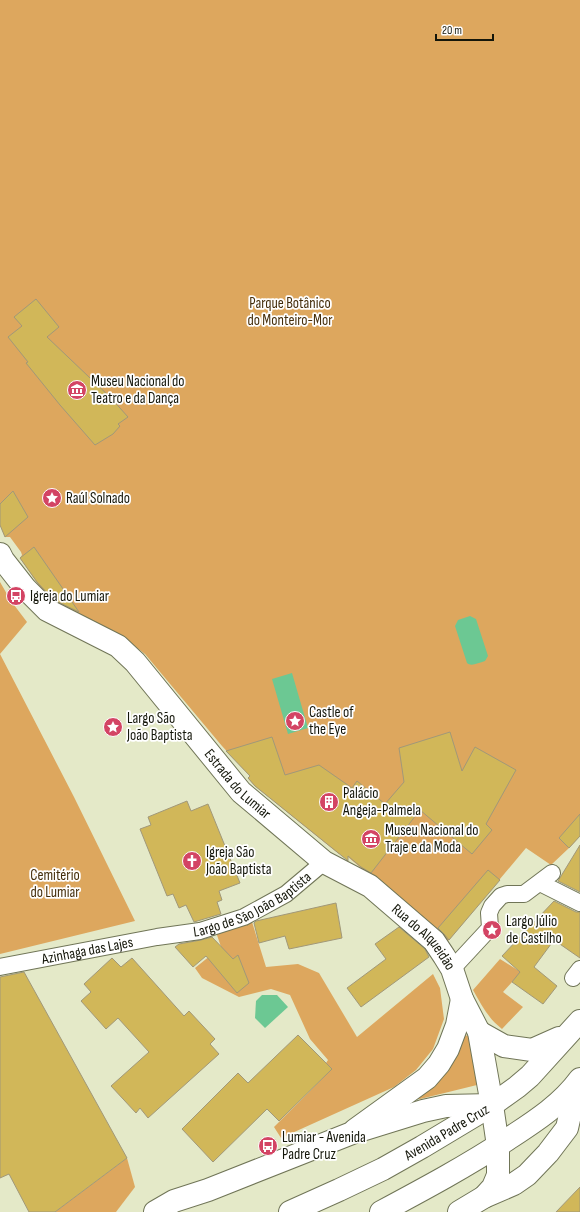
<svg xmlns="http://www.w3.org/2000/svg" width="580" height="1212" font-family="'Sofia Sans Condensed',sans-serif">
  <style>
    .green { fill: #dda75e }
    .water { fill: #6cc893 }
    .building { fill: #d1b759; stroke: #a19879 }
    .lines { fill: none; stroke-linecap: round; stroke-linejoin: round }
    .street-casing { stroke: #707557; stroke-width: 18 }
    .secondary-casing { stroke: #707557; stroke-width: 24 }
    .highway-casing { stroke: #707557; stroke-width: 24 }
    .street { stroke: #fff; stroke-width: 16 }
    .secondary { stroke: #fff; stroke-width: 22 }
    .highway { stroke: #fff; stroke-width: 22 }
    .labels { text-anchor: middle; stroke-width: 3.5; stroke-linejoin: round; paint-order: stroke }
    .park-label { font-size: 15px; fill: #442d0a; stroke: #fff }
    .poi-label { font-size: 15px; fill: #14160a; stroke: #fff; text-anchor: start }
    .street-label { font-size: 15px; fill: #14160a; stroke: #fff }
  </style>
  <rect width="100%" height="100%" fill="#e4e9c8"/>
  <g class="green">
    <path d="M0,0H580V836L569,848L551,865L526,848L448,941L342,852L339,854L255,786L248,778L250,776L222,746L145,654L123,637L107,628L58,607L46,596L20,558L22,555L21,552L10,537H5L0,525Z"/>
    <path d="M0,582L11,601L27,622L0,654L74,797L135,921L0,954Z"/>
    <path d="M252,922L266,967L298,964L319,973L357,1037L433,974L440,988L444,1019L433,1049L416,1070L394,1087L281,1138L274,1127L332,1069L326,1063L328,1060L310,1039L290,995L271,989L239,997L202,978L195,968L221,947L216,932Z"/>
    <path d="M500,959L521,972L503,992L523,1007L502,1029C488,1018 482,1006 473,990Z"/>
    <path d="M465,1035L473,1038L481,1080L477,1085L420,1099L413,1098C433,1080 457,1061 465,1035Z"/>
    <path d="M127,1158L135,1187L116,1212H55Z"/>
  </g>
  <g class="water">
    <path d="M470,616L476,619L488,656L485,661C478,663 471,667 467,663L455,626L458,620Z"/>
    <path d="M292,673L308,728L288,734L272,679Z"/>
    <path d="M262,995H277L288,1007L265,1028L255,1018L256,1001Z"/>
  </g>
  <g class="building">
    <path d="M36,299L59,327L47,337L111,398L128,417L118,424L120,426L113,434L95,445L60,405L26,363L28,362L8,337L22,326L14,317Z"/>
    <path d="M13,491L28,517L5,537L0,525V504Z"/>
    <path d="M34,547L79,612L54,600L37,582L20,558Z"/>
    <path d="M450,732L462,771L475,747L516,770L486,824L492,830L472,854L420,810L371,873L361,867L348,856V861L347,860L255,786L248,778L250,776L226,751L272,737L285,775L319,765L352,788L357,781L385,804L404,782L399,748Z"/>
    <path d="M187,801L191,811L208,804L240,883L219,891L222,900L217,902L221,914L194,922L186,905L179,908L173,894L167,896L140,829L151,825L148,817Z"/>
    <path d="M580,814V836L569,848L559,838Z"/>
    <path d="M580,845V892L558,881Z"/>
    <path d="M488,870L500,880L449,940L444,934L438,928Z"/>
    <path d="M554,901L576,912H580V958L554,940L534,967L557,986L543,1004L512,982L520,972L502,956Z"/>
    <path d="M336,903L342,938L289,949L285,936L259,943L254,923L256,921Z"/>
    <path d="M399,927L425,949L429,957L361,1007L347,988L386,959L375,944Z"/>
    <path d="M212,937L233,959L238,955L249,983L237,993L206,956L193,967L175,947L179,944L201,940Z"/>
    <path d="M112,958L121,967L132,958L184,1016L189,1011L215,1039L210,1044L219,1054L148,1118L140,1108L136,1113L111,1086L149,1052L118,1018L106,1029L81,1001L91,992L84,984Z"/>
    <path d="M24,972L127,1158L55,1212H29L9,1174L0,1178V977Z"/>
    <path d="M298,1035L332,1069L279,1121L267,1109L213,1162L182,1129L238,1073L248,1083Z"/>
    <path d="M580,1187V1212H556Z"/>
  </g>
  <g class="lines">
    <g class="street-casing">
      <g id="street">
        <path d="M540,883L580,903"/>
        <path id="s1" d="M0,967L157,937L200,931L244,917L286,894L324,862"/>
        <path d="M452,969L490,928L489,913L492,906L501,896L507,894H524L552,873"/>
        <path d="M573,978L580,969"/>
      </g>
    </g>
    <g class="secondary-casing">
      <g id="secondary">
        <path id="s2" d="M0,554L3,560L25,588L47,610L118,646L135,662L241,792L324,862L370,886L434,941L444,956L452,969L462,999L479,1032L492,1105L498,1146V1175L493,1187L484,1197"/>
        <path d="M355,1130L427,1078L439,1064L448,1049L457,1025L462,999"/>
      </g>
    </g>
    <g class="highway-casing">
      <g id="highway">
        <path d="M479,1032L504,1046L532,1050L559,1038"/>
        <path d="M155,1212L174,1201L208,1190L352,1133L423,1111L446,1106L492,1105"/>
        <path id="s3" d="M290,1212L339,1190L383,1169L422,1147L492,1105L517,1087L530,1076L580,1021"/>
        <path d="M381,1212C424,1189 467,1166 508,1139C534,1122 561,1105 580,1079"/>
        <path d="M459,1212L484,1197L514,1184L527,1175L548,1153L567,1128L577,1084"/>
      </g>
    </g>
    <use href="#street" class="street"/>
    <use href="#secondary" class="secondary"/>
    <use href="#highway" class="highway"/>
  </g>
  <defs>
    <g id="museum-disc" transform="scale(1)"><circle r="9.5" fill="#d34464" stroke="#fff"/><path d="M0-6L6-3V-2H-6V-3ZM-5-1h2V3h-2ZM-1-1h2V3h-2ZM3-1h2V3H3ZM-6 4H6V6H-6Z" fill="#fff"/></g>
    <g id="sight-disc" transform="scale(1)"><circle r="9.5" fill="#d34464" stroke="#fff"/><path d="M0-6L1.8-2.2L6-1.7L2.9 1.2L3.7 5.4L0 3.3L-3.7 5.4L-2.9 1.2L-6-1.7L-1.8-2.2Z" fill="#fff"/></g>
    <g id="bus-disc" transform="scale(1)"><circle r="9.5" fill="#d34464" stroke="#fff"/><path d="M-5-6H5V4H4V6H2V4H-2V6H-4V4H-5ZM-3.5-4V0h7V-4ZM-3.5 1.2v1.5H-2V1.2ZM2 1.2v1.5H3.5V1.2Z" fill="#fff"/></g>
    <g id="building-disc" transform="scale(1)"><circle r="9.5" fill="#d34464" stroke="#fff"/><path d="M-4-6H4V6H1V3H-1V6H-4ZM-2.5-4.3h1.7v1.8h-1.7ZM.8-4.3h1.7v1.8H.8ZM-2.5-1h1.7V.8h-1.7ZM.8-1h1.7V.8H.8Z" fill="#fff"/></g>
    <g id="church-disc" transform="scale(1)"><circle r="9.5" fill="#d34464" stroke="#fff"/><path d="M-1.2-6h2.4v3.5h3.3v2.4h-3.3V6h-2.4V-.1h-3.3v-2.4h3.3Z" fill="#fff"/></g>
  </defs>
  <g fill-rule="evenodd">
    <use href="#museum-disc" x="77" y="390"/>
    <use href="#sight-disc" x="52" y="498"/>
    <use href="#bus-disc" x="16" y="596"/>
    <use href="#sight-disc" x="295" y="721"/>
    <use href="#sight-disc" x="113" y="727"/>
    <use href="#building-disc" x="329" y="802"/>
    <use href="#museum-disc" x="371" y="839"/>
    <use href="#church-disc" x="192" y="861"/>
    <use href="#sight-disc" x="492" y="930"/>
    <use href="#bus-disc" x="268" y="1146"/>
  </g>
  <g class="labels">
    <g class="park-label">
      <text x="290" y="308">Parque Botânico<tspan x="290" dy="17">do Monteiro-Mor</tspan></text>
      <text x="55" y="880">Cemitério<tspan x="55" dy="17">do Lumiar</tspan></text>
    </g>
    <g class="poi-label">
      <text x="91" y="386">Museu Nacional do<tspan x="91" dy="17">Teatro e da Dança</tspan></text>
      <text x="66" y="503">Raúl Solnado</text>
      <text x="30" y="601">Igreja do Lumiar</text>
      <text x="309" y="717">Castle of<tspan x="309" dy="17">the Eye</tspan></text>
      <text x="127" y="723">Largo São<tspan x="127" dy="17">João Baptista</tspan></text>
      <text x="343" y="798">Palácio<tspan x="343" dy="17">Angeja-Palmela</tspan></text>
      <text x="385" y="835">Museu Nacional do<tspan x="385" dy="17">Traje e da Moda</tspan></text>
      <text x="206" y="857">Igreja São<tspan x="206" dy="17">João Baptista</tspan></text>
      <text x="506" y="926">Largo Júlio<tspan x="506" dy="17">de Castilho</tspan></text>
      <text x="282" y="1142">Lumiar - Avenida<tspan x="282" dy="17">Padre Cruz</tspan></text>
    </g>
    <g class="street-label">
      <text dy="5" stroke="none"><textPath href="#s2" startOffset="336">Estrada do Lumiar</textPath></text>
      <text dy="5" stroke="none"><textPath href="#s1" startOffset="262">Largo de São João Baptista</textPath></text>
      <text dy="5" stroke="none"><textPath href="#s2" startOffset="579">Rua do Alqueidão</textPath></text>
      <text dy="5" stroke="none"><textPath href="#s1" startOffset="89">Azinhaga das Lajes</textPath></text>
      <text dy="5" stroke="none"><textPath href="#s3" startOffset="176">Avenida Padre Cruz</textPath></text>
    </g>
  </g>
  <path d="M436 34v6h57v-6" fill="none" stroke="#14160a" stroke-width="2"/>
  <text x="442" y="34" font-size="12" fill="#14160a" stroke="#ffffff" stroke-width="3" paint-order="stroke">20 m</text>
</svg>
